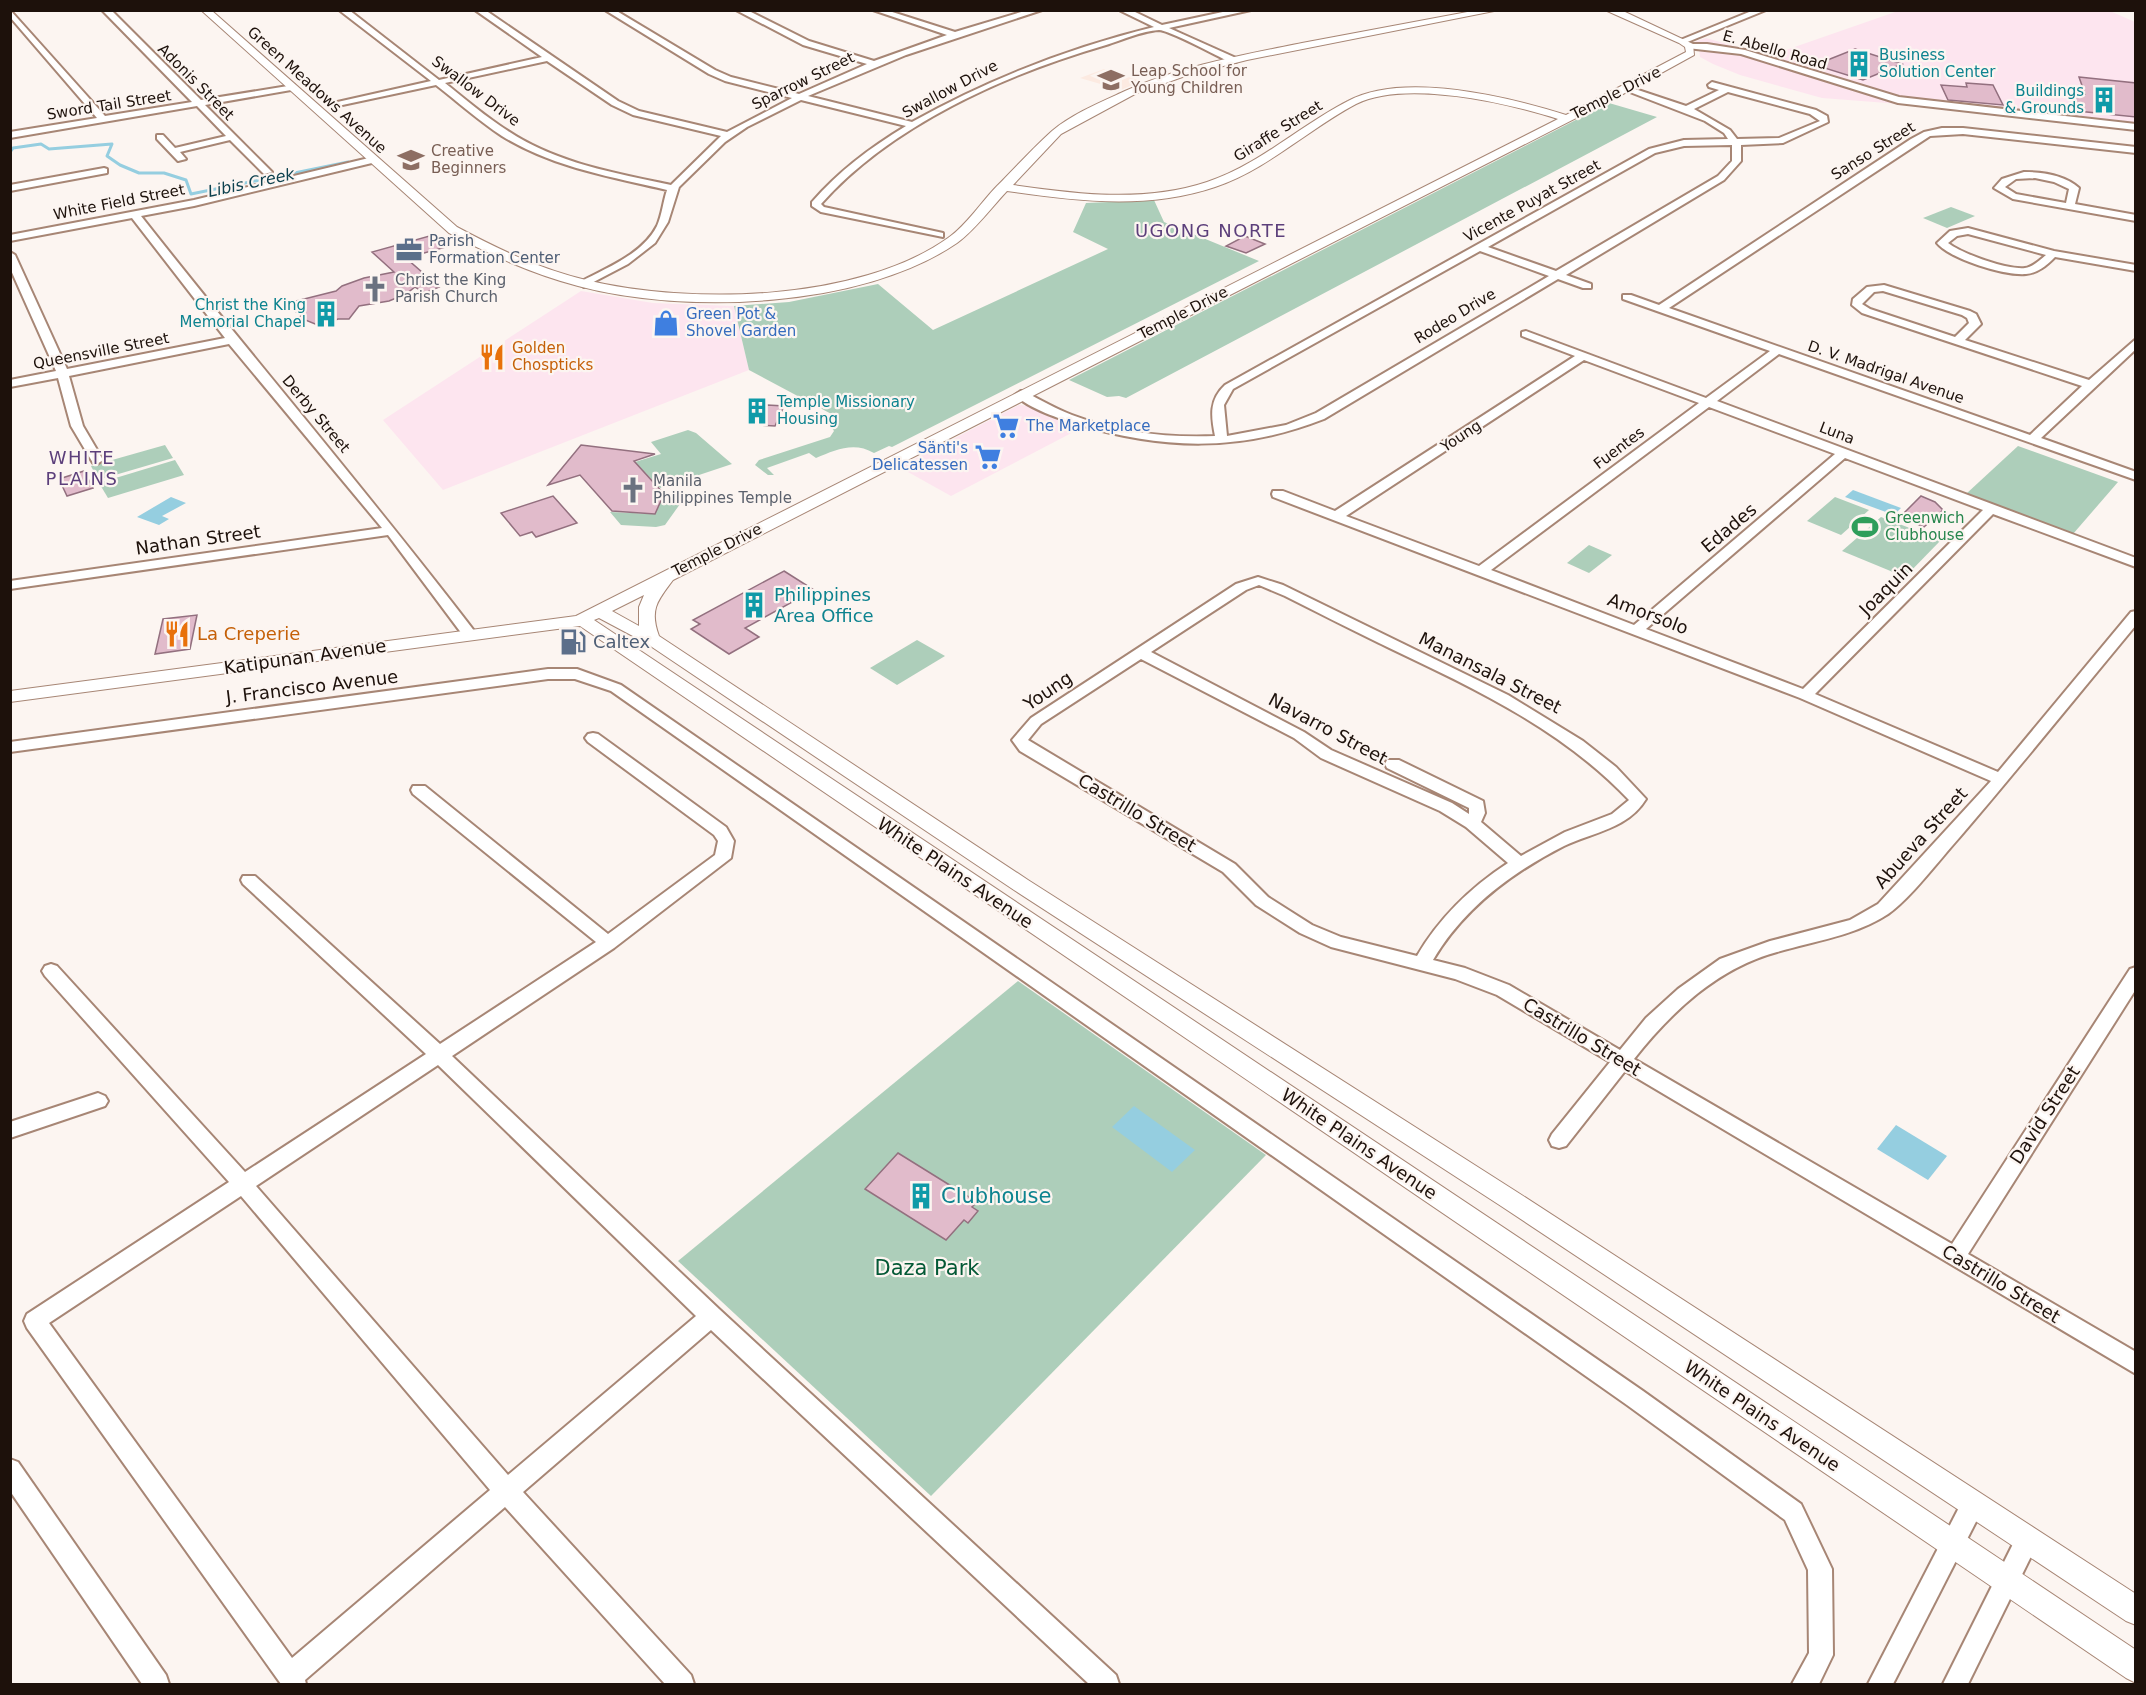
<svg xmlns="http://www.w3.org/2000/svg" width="2146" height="1695" font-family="'DejaVu Sans',sans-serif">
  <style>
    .commercial { fill: #fde5ef }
    .built { fill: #fceae1 }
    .green { fill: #adceba }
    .water { fill: #95cee0 }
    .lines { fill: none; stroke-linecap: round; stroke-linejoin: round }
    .stream { stroke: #95cee0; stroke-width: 3 }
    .building { fill: #e1bbcb; stroke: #93707f; stroke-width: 1.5 }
    .minor-casing { stroke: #a78675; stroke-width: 4 }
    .tertiary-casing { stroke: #a78675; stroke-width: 2 }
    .minor { fill: #fff; fill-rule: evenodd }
    .tertiary { fill: #fff; fill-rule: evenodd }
    .labels { text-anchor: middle; stroke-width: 4.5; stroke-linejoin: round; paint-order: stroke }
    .far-street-label { font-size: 15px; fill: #1d110b; stroke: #fcf5f1 }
    .far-culture-label { font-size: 15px; fill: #0d838f; stroke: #fcf5f1; text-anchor: start }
    .far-education-label { font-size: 15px; fill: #785e54; stroke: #fcf5f1; text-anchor: start }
    .far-service-label { font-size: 15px; fill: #4e5e75; stroke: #fcf5f1; text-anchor: start }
    .far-worship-label { font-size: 15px; fill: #5b616d; stroke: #fcf5f1; text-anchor: start }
    .far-shop-label { font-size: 15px; fill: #366cbe; stroke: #fcf5f1; text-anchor: start }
    .far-food-label { font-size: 15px; fill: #c56008; stroke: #fcf5f1; text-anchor: start }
    .far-leisure-label { font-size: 15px; fill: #27864d; stroke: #fcf5f1; text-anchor: start }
    .far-water-label { font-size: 16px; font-style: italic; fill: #0d414e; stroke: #fcf5f1 }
    .far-quarter-label { font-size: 18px; letter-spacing: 1.5px; fill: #5c3f7b; stroke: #fcf5f1 }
    .street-label { font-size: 18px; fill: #1d110b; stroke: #fcf5f1 }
    .culture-label { font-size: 18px; fill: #0d838f; stroke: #fcf5f1; text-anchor: start }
    .food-label { font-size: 18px; fill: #c56008; stroke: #fcf5f1; text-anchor: start }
    .service-label { font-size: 18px; fill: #4e5e75; stroke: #fcf5f1; text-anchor: start }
    .near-culture-label { font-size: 21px; fill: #0d838f; stroke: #fcf5f1; text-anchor: start }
    .near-park-label { font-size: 21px; fill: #045936; stroke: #fcf5f1 }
  </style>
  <rect width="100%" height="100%" fill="#fcf5f1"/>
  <g class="commercial">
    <path d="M1898,11H2110L2135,22V130L1900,104L1822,98L1740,75L1713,64L1700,57L1699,49L1694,42L1706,38L1769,56Z"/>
    <path d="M581,291L653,303L734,306L749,370L443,490L383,420Z"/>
    <path d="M1019,405L1041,407L1083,427L951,496L899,467Z"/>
  </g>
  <path class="built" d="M1104,69L1141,81L1121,90L1080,78Z"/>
  <g class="green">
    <path d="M1609,103L1657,117L1126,398L1119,396L1107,397L1069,380Z"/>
    <path d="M1154,200L1164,222L1259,261L892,447L889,446L874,453C854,441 835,450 816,458L809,453L767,468L774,475H768L755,465L759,460L830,437L834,431L828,422L837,417L749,370L734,306L789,302L878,284L933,330L1108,249L1073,232L1086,203Z"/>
    <path d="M1951,207L1975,216L1947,228L1923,218Z"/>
    <path d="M688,430L696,433L732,464L660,488L635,462L661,454L651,442Z"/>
    <path d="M165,445L173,458L98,480L91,466Z"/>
    <path d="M2018,446L2118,482L2073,534L1966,494Z"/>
    <path d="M175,460L184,475L108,498L99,483Z"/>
    <path d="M668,492L680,504L665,525L656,527L621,525L610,512L655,514L664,493Z"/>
    <path d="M1835,497L1869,510L1841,535L1807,521Z"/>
    <path d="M1881,517L1941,540L1905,577L1842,551Z"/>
    <path d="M1589,545L1612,555L1589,573L1567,563Z"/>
    <path d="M917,640L945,656L897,685L870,668Z"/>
    <path d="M1018,981L1266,1155L931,1496L678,1261Z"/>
  </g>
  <g class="water">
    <path d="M1853,490L1901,508L1894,515L1845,497Z"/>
    <path d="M171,497L186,503L162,516L169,519L159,525L137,517Z"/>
    <path d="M1134,1106L1195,1150L1172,1172L1112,1127Z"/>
    <path d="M1896,1125L1947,1156L1928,1180L1877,1149Z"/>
  </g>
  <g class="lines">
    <path class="stream" d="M10,152L13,148L41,144L49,149L112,144L107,156L120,165L139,173H164L186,180L191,194L348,162"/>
  </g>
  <g class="building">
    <path d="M1855,49L1902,64L1863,80L1815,65Z"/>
    <path d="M2079,77L2136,83V117L2077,111L2071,92L2085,94Z"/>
    <path d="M1966,83L1993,85L2003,105L1948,100L1941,85L1967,87Z"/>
    <path d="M433,235L446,247L406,258L439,287L425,293L415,287L406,294L389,301L359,306L349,319H338L320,326L298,317L303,316L284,304L336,291L342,286L364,278L394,272L372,252Z"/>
    <path d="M1245,236L1265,244L1246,253L1226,246Z"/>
    <path d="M767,405L784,406L775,426L758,425Z"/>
    <path d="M581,445L655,454L634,461L664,494L655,514L612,511L580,475L548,485Z"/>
    <path d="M84,471L93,488L67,496L59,479Z"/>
    <path d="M553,496L577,523L536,537L532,532L520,536L501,513Z"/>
    <path d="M1921,496L1935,502L1943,510L1924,527L1900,517Z"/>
    <path d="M784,571L814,590L745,628L759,637L729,654L691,629L700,624L693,620Z"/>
    <path d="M197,615L190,649L155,654L163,619Z"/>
    <path d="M898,1153L977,1202L972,1207L978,1211L968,1223L964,1220L946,1240L865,1189Z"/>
  </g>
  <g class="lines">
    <g class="minor-casing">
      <g id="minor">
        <path d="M10,10L105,116L192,102L102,10H111L201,100L294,85L295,87L291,90L205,105L272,172L264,174L230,140L180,152L186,159L178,161L157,139V135H163L175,148L226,136L197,106L10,138V132L97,118L10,17Z"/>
        <path d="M339,10H349L439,80L542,57L475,10H485L618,101L639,111L727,132L792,98L725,81L709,74L605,10H615L715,70L731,77L799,94L867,64L803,45L736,10H747L809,41L874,61L947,35L873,10H886L955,32L1028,10H1042L906,55L808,96L912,122C989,79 1069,48 1154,27L1119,10H1131L1162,25L1232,10H1251L1169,28L1236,58V62H1230C1217,56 1169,30 1159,30C1142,31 1122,40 1106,45C1006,74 891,125 821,204L824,207L943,233V237L821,212L812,206V202C839,171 871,147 906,126L801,100L747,127L725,142L679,187L668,222L655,243L628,264L584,287L579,284L580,282C606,268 643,254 657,226C662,215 663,202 667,190C611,177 552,167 502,136C479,121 458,102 436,85L333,107V103L431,81ZM547,61L612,105L633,115L721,136L671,185C615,173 556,163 508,131C486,117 465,99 445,83Z"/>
        <path d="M1754,10H1766L1685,43L1678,41Z"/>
        <path d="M1690,44H1707L1745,50L1899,97L2136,124V130L1898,103L1741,54L1687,48L1686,46Z"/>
        <path d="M1712,82L1816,110L1827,116L1828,122L1783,143L1741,145V161L1724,180L1566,275L1591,284V288H1583L1558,279L1324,419C1240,452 1163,450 1077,424C1060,419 1028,408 1015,395L1021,391L1025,392C1041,400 1056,409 1072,415C1117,432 1167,438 1215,436C1211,416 1209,400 1225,385L1649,149L1684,140L1728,139L1724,133L1705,121L1622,89L1629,87L1686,106L1719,90L1709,87L1708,85ZM1728,92L1810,114L1820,121L1779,138L1737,139L1730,130L1694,109ZM1732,145V161L1718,176L1556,271L1488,247L1655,153L1684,146ZM1480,251L1549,276L1316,413L1286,425L1227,436L1224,405L1233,389Z"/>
        <path d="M1942,128H1963L2136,147V153L1963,134L1930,136L1669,308L2030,435L2082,386L1862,313L1852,305L1853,299L1867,287L1884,285L1970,311L1976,314L1981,324L1965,340L2089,380L2136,339V349L2041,438L2136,472V480L1779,354L1717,401L2136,558V567L1993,514L1815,694L1998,772L2131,612L2136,611V625C2077,696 2019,768 1959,838C1940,859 1910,899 1888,914C1854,936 1815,941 1777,952C1718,968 1672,1011 1634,1059L1952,1244L2130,969L2136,967V989L1968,1254L2136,1352V1374L1625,1071L1566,1146L1559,1148L1552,1146L1549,1140L1552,1134L1610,1062L1497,995L1455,979L1331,947L1300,933L1256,905L1223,872L1020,751L1012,740L1031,718L1236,584L1258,577L1283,585L1508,695L1583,741L1616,767L1646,799C1628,829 1593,832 1564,846C1511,873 1464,908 1433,960L1465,968L1509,985L1620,1050L1646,1018L1678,989L1720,959L1770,941L1850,920L1878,904L1991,781L1800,698L1273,497L1272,494L1273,491H1283L1335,511L1575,356L1522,336V332L1526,331L1706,398L1770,351L1623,299V295H1631L1659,305L1911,139L1924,132ZM1883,291L1962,315L1967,318L1969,323L1955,337L1870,309L1862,304L1874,292ZM1584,360L1699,403L1479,566L1346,516ZM1709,407L1835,454L1634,625L1491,570ZM1845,458L1983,510L1803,689L1646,629ZM1259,585L1285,596C1317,612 1348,628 1379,643C1469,686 1560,727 1629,800L1612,814L1565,832L1521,856L1481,822L1485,813L1483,801L1399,760H1387L1385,764L1387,768L1469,808V814L1452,803L1331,750L1304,732L1151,652L1246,590ZM1141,659L1294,738L1321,758L1440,811L1466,827L1508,863C1470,888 1440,917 1417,956L1341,937L1312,925L1268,897L1235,864L1028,740L1041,724Z"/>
        <path d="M373,157L376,158V162L194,206L141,216C251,356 367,491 475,632L477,635L475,638H465L388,535L10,589V581L382,528L229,344L69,376L83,426L103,460L97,464L93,463L71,426L58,378L10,387V380L56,371L10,268V252L15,255L67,369L225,338L132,218L10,241V235L194,200Z"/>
        <path d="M104,168L107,169V173L10,191V185Z"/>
        <path d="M2024,172C2042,172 2065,175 2079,188L2075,204L2136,215V221L2013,199L1994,188L2002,179ZM2035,178L2054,182L2069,189L2066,203L2016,194L2005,187L2016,179Z"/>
        <path d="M1968,228L2054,251L2136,265V271L2055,257C2047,265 2038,273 2026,274C2005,276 1950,259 1937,243L1950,231ZM1968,234L2046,255C2040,260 2033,267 2025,268C2007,270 1963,254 1948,243L1957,236Z"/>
        <path d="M548,669H577L621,685L1643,1391L1801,1504L1832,1569L1833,1655L1819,1684H1792L1809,1653L1808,1570L1785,1520L1627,1405L611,691L575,679H548L10,752V742Z"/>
        <path d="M593,733L598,734L726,827L734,841L731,858L614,948L452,1056L719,1309L1116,1675L1119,1684H1089L711,1330L523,1492L691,1675L694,1684H665L505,1507L305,1680L306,1684H281L27,1328L24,1321L27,1314L229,1182L45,976L42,971L45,966L51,964L57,966L245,1172L426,1054L243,884L241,880L243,876H255L440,1044L596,942L413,794L411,790L413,786H425L608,934L715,855L718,841L714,835L588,742L585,738L588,734ZM438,1065L696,1316L508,1475L256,1186ZM241,1196L490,1490L292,1658L49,1323Z"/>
        <path d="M98,1093L105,1096L108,1101L105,1106L10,1138V1122Z"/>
        <path d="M10,1459L18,1462L166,1675L169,1684H142L10,1491Z"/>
        <path d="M1973,1493L1981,1496L1985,1504L1893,1684H1868L1965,1496Z"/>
        <path d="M2027,1528L2035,1532L2039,1540L1968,1684H1943L2019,1532Z"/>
      </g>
    </g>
    <g class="tertiary-casing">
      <path id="tertiary" d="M201,10H211L457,227C498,249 540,269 586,280C690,305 858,302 948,238C967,225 982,201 997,186C1014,169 1033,148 1052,131C1072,114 1101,102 1125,91C1180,66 1243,55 1302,43C1361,32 1419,21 1478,10H1499L1247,60L1188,75L1135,94L1061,134L1013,185C1076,194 1144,203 1207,182C1259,165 1299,126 1348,101C1403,71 1509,97 1566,115L1686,52L1685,47L1679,43L1605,10L1623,11L1693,44L1694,55L1623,94L673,580C658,600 649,609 659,636L1028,880L1517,1192L2136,1594V1625L2126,1621L1501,1206L1014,890L646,643L599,618L594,620L2136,1650V1683L2126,1678L580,626L10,702V691L576,616L1558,119C1507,103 1406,79 1356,104C1307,130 1268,169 1215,187C1147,210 1076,201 1007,191C991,208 975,230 957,243C862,308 686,315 578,286C532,274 491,255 449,233ZM644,595L639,607V626L612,611Z"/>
    </g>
    <use href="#minor" class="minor"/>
    <use href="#tertiary" class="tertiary"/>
  </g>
  <defs>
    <g id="building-bare" transform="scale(2.07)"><path d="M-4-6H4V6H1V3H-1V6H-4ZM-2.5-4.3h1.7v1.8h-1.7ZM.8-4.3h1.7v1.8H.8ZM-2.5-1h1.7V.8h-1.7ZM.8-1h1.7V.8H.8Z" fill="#0f9aa8" stroke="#fcf5f1" stroke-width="2.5" paint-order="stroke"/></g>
    <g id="school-bare" transform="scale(2.07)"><path d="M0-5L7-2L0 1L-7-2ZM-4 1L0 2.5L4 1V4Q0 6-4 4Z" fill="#8d6e63" stroke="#fcf5f1" stroke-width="2.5" paint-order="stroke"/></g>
    <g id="office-bare" transform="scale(2.07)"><path d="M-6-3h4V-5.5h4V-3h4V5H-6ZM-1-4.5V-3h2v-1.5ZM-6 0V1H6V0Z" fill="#5c6f8a" stroke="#fcf5f1" stroke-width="2.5" paint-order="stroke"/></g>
    <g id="church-bare" transform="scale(2.07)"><path d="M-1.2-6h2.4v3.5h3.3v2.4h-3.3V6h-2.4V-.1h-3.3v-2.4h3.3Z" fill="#6b7280" stroke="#fcf5f1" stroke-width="2.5" paint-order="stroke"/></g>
    <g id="shop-bare" transform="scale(2.07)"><path d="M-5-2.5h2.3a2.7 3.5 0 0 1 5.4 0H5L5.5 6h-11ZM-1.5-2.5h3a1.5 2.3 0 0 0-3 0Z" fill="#3f7fe0" stroke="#fcf5f1" stroke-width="2.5" paint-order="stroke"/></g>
    <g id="restaurant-bare" transform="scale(2.07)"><path d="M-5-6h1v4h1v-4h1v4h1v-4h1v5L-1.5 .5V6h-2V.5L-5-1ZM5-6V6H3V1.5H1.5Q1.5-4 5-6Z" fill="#e8710a" stroke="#fcf5f1" stroke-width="2.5" paint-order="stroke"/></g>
    <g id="supermarket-bare" transform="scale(2.07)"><path d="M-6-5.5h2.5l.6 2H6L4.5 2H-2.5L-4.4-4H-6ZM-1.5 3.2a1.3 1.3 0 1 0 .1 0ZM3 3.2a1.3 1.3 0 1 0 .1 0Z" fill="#3f7fe0" stroke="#fcf5f1" stroke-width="2.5" paint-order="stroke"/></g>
    <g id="stadium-bare" transform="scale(2.07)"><path d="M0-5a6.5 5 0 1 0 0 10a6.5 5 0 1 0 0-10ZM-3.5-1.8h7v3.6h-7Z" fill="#2e9e5b" stroke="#fcf5f1" stroke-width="2.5" paint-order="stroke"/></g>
    <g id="fuel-bare" transform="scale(2.07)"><path d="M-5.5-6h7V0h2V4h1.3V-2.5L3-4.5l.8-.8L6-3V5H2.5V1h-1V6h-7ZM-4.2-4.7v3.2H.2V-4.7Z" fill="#5c6f8a" stroke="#fcf5f1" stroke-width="2.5" paint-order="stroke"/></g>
  </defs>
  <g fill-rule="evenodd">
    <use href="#building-bare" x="1859" y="64"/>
    <use href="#school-bare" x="1111" y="80"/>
    <use href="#building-bare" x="2104" y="100"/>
    <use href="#school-bare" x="411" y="160"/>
    <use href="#office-bare" x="409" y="250"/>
    <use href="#church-bare" x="375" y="289"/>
    <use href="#building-bare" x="326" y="314"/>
    <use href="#shop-bare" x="666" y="323"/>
    <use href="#restaurant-bare" x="492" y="357"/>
    <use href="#building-bare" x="757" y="411"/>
    <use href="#supermarket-bare" x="1006" y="426"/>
    <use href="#supermarket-bare" x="988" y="457"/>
    <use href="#church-bare" x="633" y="490"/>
    <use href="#stadium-bare" x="1865" y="527"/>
    <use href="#building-bare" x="754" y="605"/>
    <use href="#restaurant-bare" x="177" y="634"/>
    <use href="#fuel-bare" x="573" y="642"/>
    <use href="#building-bare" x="921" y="1196"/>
  </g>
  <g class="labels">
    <g class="far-street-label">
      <text transform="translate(1775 50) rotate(16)" y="5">E. Abello Road</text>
      <text transform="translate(803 81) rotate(-26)" y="5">Sparrow Street</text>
      <text transform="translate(196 82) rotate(45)" y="5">Adonis Street</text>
      <text transform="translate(950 89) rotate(-28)" y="5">Swallow Drive</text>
      <text transform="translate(317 90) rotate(42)" y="5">Green Meadows Avenue</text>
      <text transform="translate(476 91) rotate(37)" y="5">Swallow Drive</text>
      <text transform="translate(1616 93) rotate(-27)" y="5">Temple Drive</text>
      <text transform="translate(109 105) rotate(-9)" y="5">Sword Tail Street</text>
      <text transform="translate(1278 131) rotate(-32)" y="5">Giraffe Street</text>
      <text transform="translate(1873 151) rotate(-32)" y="5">Sanso Street</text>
      <text transform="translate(1532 201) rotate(-29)" y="5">Vicente Puyat Street</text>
      <text transform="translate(119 202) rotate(-11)" y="5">White Field Street</text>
      <text transform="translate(1183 313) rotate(-27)" y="5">Temple Drive</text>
      <text transform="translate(1455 316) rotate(-31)" y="5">Rodeo Drive</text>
      <text transform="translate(101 351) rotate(-11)" y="5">Queensville Street</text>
      <text transform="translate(1886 372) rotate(19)" y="5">D. V. Madrigal Avenue</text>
      <text transform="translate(316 414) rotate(50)" y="5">Derby Street</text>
      <text transform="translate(1837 433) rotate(21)" y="5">Luna</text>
      <text transform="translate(1461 436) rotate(-33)" y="5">Young</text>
      <text transform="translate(1619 448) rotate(-37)" y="5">Fuentes</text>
      <text transform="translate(717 550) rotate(-27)" y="5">Temple Drive</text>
    </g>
    <g class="far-culture-label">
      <text x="1879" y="60">Business<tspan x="1879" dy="17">Solution Center</tspan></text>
      <text x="2084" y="96" text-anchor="end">Buildings<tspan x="2084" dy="17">&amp; Grounds</tspan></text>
      <text x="306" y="310" text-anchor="end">Christ the King<tspan x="306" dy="17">Memorial Chapel</tspan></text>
      <text x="777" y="407">Temple Missionary<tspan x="777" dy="17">Housing</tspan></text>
    </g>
    <g class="far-education-label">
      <text x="1131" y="76">Leap School for<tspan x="1131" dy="17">Young Children</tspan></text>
      <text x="431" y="156">Creative<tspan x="431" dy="17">Beginners</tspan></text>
    </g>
    <g class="far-service-label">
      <text x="429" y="246">Parish<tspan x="429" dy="17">Formation Center</tspan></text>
    </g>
    <g class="far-worship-label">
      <text x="395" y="285">Christ the King<tspan x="395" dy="17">Parish Church</tspan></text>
      <text x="653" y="486">Manila<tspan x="653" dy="17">Philippines Temple</tspan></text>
    </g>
    <g class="far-shop-label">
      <text x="686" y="319">Green Pot &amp;<tspan x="686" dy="17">Shovel Garden</tspan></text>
      <text x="1026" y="431">The Marketplace</text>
      <text x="968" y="453" text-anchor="end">Sänti's<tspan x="968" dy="17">Delicatessen</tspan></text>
    </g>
    <g class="far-food-label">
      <text x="512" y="353">Golden<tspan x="512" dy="17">Chospticks</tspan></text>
    </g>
    <g class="far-leisure-label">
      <text x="1885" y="523">Greenwich<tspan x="1885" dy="17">Clubhouse</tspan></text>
    </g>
    <g class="far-water-label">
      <text transform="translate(251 182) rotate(-12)" y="6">Libis Creek</text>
    </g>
    <g class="far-quarter-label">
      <text x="1211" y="237">UGONG NORTE</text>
      <text x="82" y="464">WHITE<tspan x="82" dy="21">PLAINS</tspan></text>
    </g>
    <g class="street-label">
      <text transform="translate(1729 528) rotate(-40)" y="6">Edades</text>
      <text transform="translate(198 540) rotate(-8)" y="6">Nathan Street</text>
      <text transform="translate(1886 589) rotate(-45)" y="6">Joaquin</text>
      <text transform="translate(1648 614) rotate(21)" y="6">Amorsolo</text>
      <text transform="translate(305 657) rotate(-8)" y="6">Katipunan Avenue</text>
      <text transform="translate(1490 673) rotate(27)" y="6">Manansala Street</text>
      <text transform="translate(312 687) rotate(-7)" y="6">J. Francisco Avenue</text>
      <text transform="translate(1048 691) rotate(-34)" y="6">Young</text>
      <text transform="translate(1328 729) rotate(28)" y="6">Navarro Street</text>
      <text transform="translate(1137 813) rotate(31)" y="6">Castrillo Street</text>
      <text transform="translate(1921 838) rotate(-48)" y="6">Abueva Street</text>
      <text transform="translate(955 873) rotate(34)" y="6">White Plains Avenue</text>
      <text transform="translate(1582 1037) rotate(31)" y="6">Castrillo Street</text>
      <text transform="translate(2045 1115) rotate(-57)" y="6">David Street</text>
      <text transform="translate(1359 1144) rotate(34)" y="6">White Plains Avenue</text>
      <text transform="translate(2001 1284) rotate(31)" y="6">Castrillo Street</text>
      <text transform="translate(1762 1416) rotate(34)" y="6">White Plains Avenue</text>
    </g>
    <g class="culture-label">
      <text x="774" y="601">Philippines<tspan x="774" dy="21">Area Office</tspan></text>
    </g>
    <g class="food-label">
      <text x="197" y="640">La Creperie</text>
    </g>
    <g class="service-label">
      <text x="593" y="648">Caltex</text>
    </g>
    <g class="near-culture-label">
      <text x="941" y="1203">Clubhouse</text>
    </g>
    <g class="near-park-label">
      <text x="927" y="1275">Daza Park</text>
    </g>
  </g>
  <rect width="2146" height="1695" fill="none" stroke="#1d110b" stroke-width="24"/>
</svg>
